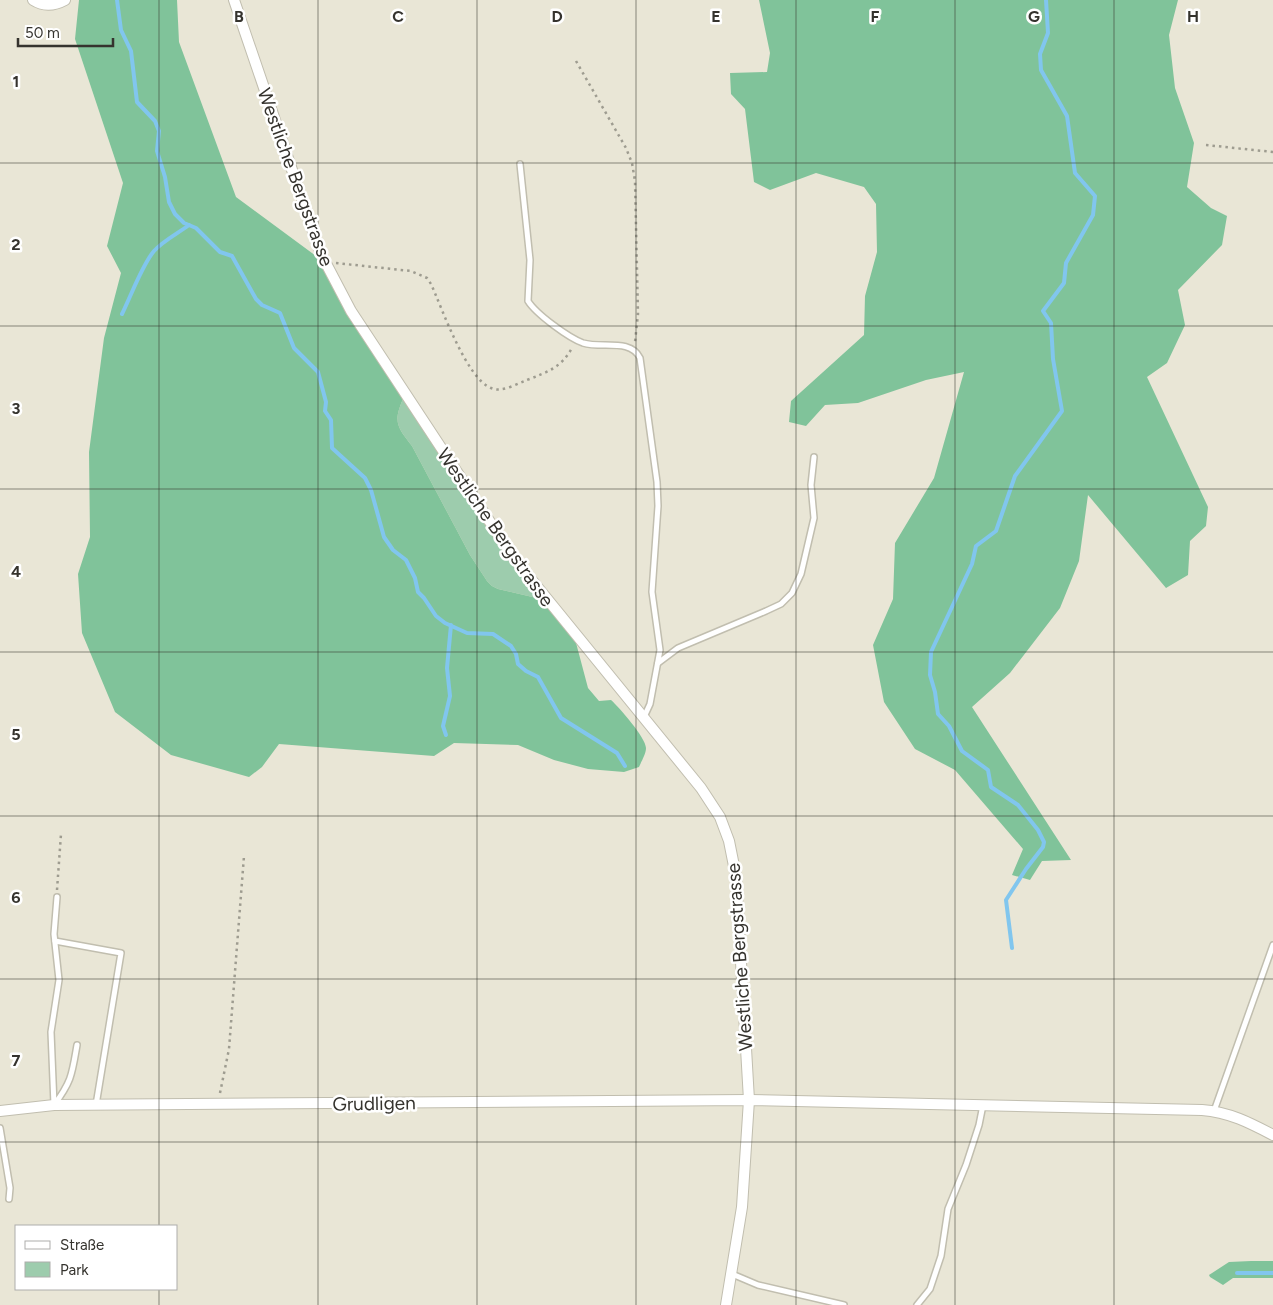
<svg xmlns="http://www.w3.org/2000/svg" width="1273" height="1305" font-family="Figtree,sans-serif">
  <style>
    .green { fill: #9dccad }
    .forest { fill: #80c39a }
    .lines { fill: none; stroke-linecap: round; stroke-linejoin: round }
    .stream { stroke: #81c6ee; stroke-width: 4 }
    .service-casing { stroke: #c1beaf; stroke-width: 8 }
    .minor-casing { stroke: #c1beaf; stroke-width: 12 }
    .path { stroke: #9e9c90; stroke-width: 2.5; stroke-dasharray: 2.5 4; stroke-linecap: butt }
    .service { stroke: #fff; stroke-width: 5 }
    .minor { stroke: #fff; stroke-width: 10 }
    .grid { fill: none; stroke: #35332e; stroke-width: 1; stroke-opacity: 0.55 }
    .labels { text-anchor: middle; stroke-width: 5; stroke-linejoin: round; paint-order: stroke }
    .street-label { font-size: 19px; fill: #35332e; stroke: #fff }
    .grid-label { font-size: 16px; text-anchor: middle; font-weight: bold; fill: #35332e; stroke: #fff; stroke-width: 5; stroke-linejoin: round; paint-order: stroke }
  </style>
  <rect width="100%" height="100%" fill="#e9e6d6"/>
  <path class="green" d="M403,399L496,541L541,599L498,589L492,586L487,581L470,555L412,446C397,427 393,422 403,399Z"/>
  <g class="forest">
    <path d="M79,0H177L179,42L236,197L316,256L350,318L403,399C393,422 397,427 412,446L470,555L487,581L492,586L498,589L541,599L547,606L575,639L588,688L599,701L611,700C619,707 646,738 646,748C646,754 641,762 639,767L624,772L588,769L554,760L518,745L454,743L434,756L279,744L262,767L249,777L171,755L115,712L82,633L78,574L90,537L89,452L104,338L121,273L107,246L123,183L75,39Z"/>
    <path d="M759,0H1178L1169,35L1175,88L1194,143L1187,187L1211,208L1227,216L1222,245L1178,290L1185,325L1167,363L1147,377L1208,507L1206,526L1190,541L1188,575L1166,588L1088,495L1079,561L1060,608L1010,673L972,707L1071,860L1042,861L1030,880L1012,875L1023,849L955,770L915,749L884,702L873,645L893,599L895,543L934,478L964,372L926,380L858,403L825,405L806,426L789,422L791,401L864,335L865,296L877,252L876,204L864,187L816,173L770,190L754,182L745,109L731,94L730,73L767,72L770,53Z"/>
    <path d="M1251,1261H1273V1278H1233L1223,1285L1210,1277L1209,1275L1229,1262Z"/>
  </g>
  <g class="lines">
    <g class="stream">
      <path d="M117,0L121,30L131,51L137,102L155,121L159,131L157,151L165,177L169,202L175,214L184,223L196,228L220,252L232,256L256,299L262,305L280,313L294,348L318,372L326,402L325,411L331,420L332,448L365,478L371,490L384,537L393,550L406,560L415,578L418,592L424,598L436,616L445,623L467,633L493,634L511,646L516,654L518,664L526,671L538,677L561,718L617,753L625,766"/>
      <path d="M122,314C131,296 142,265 154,251C164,240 177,234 189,225"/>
      <path d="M446,735L443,726L450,696L447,668L451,625"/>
      <path d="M1012,948L1006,900L1026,869L1043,847L1044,842L1038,830L1018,805L991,787L988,770L962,751L949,726L938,714L935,692L930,675L931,652L972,564L976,546L996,531L1015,476L1062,411L1053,359L1051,323L1043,311L1064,283L1066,263L1093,215L1095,196L1075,173L1067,116L1041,70L1040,54L1048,33L1046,0"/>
      <path d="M1237,1273H1273"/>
    </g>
    <g class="service-casing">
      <g id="service">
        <path d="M520,164L530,260L528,301C536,314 569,338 583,343C602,349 630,338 640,358L657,482L658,506L652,592L660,650L650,704L644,717"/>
        <path d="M658,663L678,648L766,611L781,604L792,593L801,574L814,518L811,485L814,457"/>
        <path d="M55,941L121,953L96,1105"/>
        <path d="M54,1105L51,1032L59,980L54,934L57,897"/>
        <path d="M54,1105C72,1081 72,1074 77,1045"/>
        <path d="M1214,1111L1273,945"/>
        <path d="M0,1128L10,1188L9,1199"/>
        <path d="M732,1274L758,1285L844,1305"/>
        <path d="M917,1305L930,1289L941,1256L948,1209L966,1165L979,1125L983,1105"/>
      </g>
    </g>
    <g class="minor-casing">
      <g id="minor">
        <path d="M33,0C44,7 54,6 65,0"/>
        <path d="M234,0L320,252L351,311L513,557L701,788L720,817L729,841L736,876L749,1100L742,1207L726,1305"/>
        <path d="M0,1111L54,1105L749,1100L1202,1110C1229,1112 1250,1123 1273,1135"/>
      </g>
    </g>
    <g class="path">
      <path d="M576,61L626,148L632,163L635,181L638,314L635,342"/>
      <path d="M1206,145L1273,152"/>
      <path d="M336,263L411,271L427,278L431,284C442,308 466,378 491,388C502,393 516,384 527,380C547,372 561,368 572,348"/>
      <path d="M57,890L61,834"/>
      <path d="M220,1093L229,1049L244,856"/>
    </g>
    <use href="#service" class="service"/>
    <use href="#minor" class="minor"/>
  </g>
  <path class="grid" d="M159,0V1226M318,0V1305M477,0V1305M636,0V1305M796,0V1305M955,0V1305M1114,0V1305M0,163H1273M0,326H1273M0,489H1273M0,652H1273M0,816H1273M0,979H1273M0,1142H1273M159,1289V1305"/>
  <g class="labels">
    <g class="street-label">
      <text transform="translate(296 177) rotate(70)" y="7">Westliche Bergstrasse</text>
      <text transform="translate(496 527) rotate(55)" y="7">Westliche Bergstrasse</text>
      <text transform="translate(739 957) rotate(-94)" y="7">Westliche Bergstrasse</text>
      <text transform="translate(374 1103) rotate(-1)" y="7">Grudligen</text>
    </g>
  </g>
  <g class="grid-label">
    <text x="239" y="22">B</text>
    <text x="398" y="22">C</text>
    <text x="557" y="22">D</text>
    <text x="716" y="22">E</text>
    <text x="875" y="22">F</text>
    <text x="1034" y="22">G</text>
    <text x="1193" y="22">H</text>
    <text x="16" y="87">1</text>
    <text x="16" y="250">2</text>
    <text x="16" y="414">3</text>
    <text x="16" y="577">4</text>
    <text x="16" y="740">5</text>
    <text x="16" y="903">6</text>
    <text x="16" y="1066">7</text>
  </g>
  <rect x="15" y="1225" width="162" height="65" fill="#ffffff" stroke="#aeadab"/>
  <rect x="25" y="1241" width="25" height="8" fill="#ffffff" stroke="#aeadab"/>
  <text x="60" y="1250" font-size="15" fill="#35332e">Straße</text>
  <rect x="25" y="1262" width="25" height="15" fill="#9dccad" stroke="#aeadab"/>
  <text x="60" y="1275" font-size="15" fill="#35332e">Park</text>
  <path d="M18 38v8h95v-8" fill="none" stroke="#35332e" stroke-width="2.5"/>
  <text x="25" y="38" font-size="15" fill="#35332e" stroke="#ffffff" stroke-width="4" paint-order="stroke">50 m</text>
</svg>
